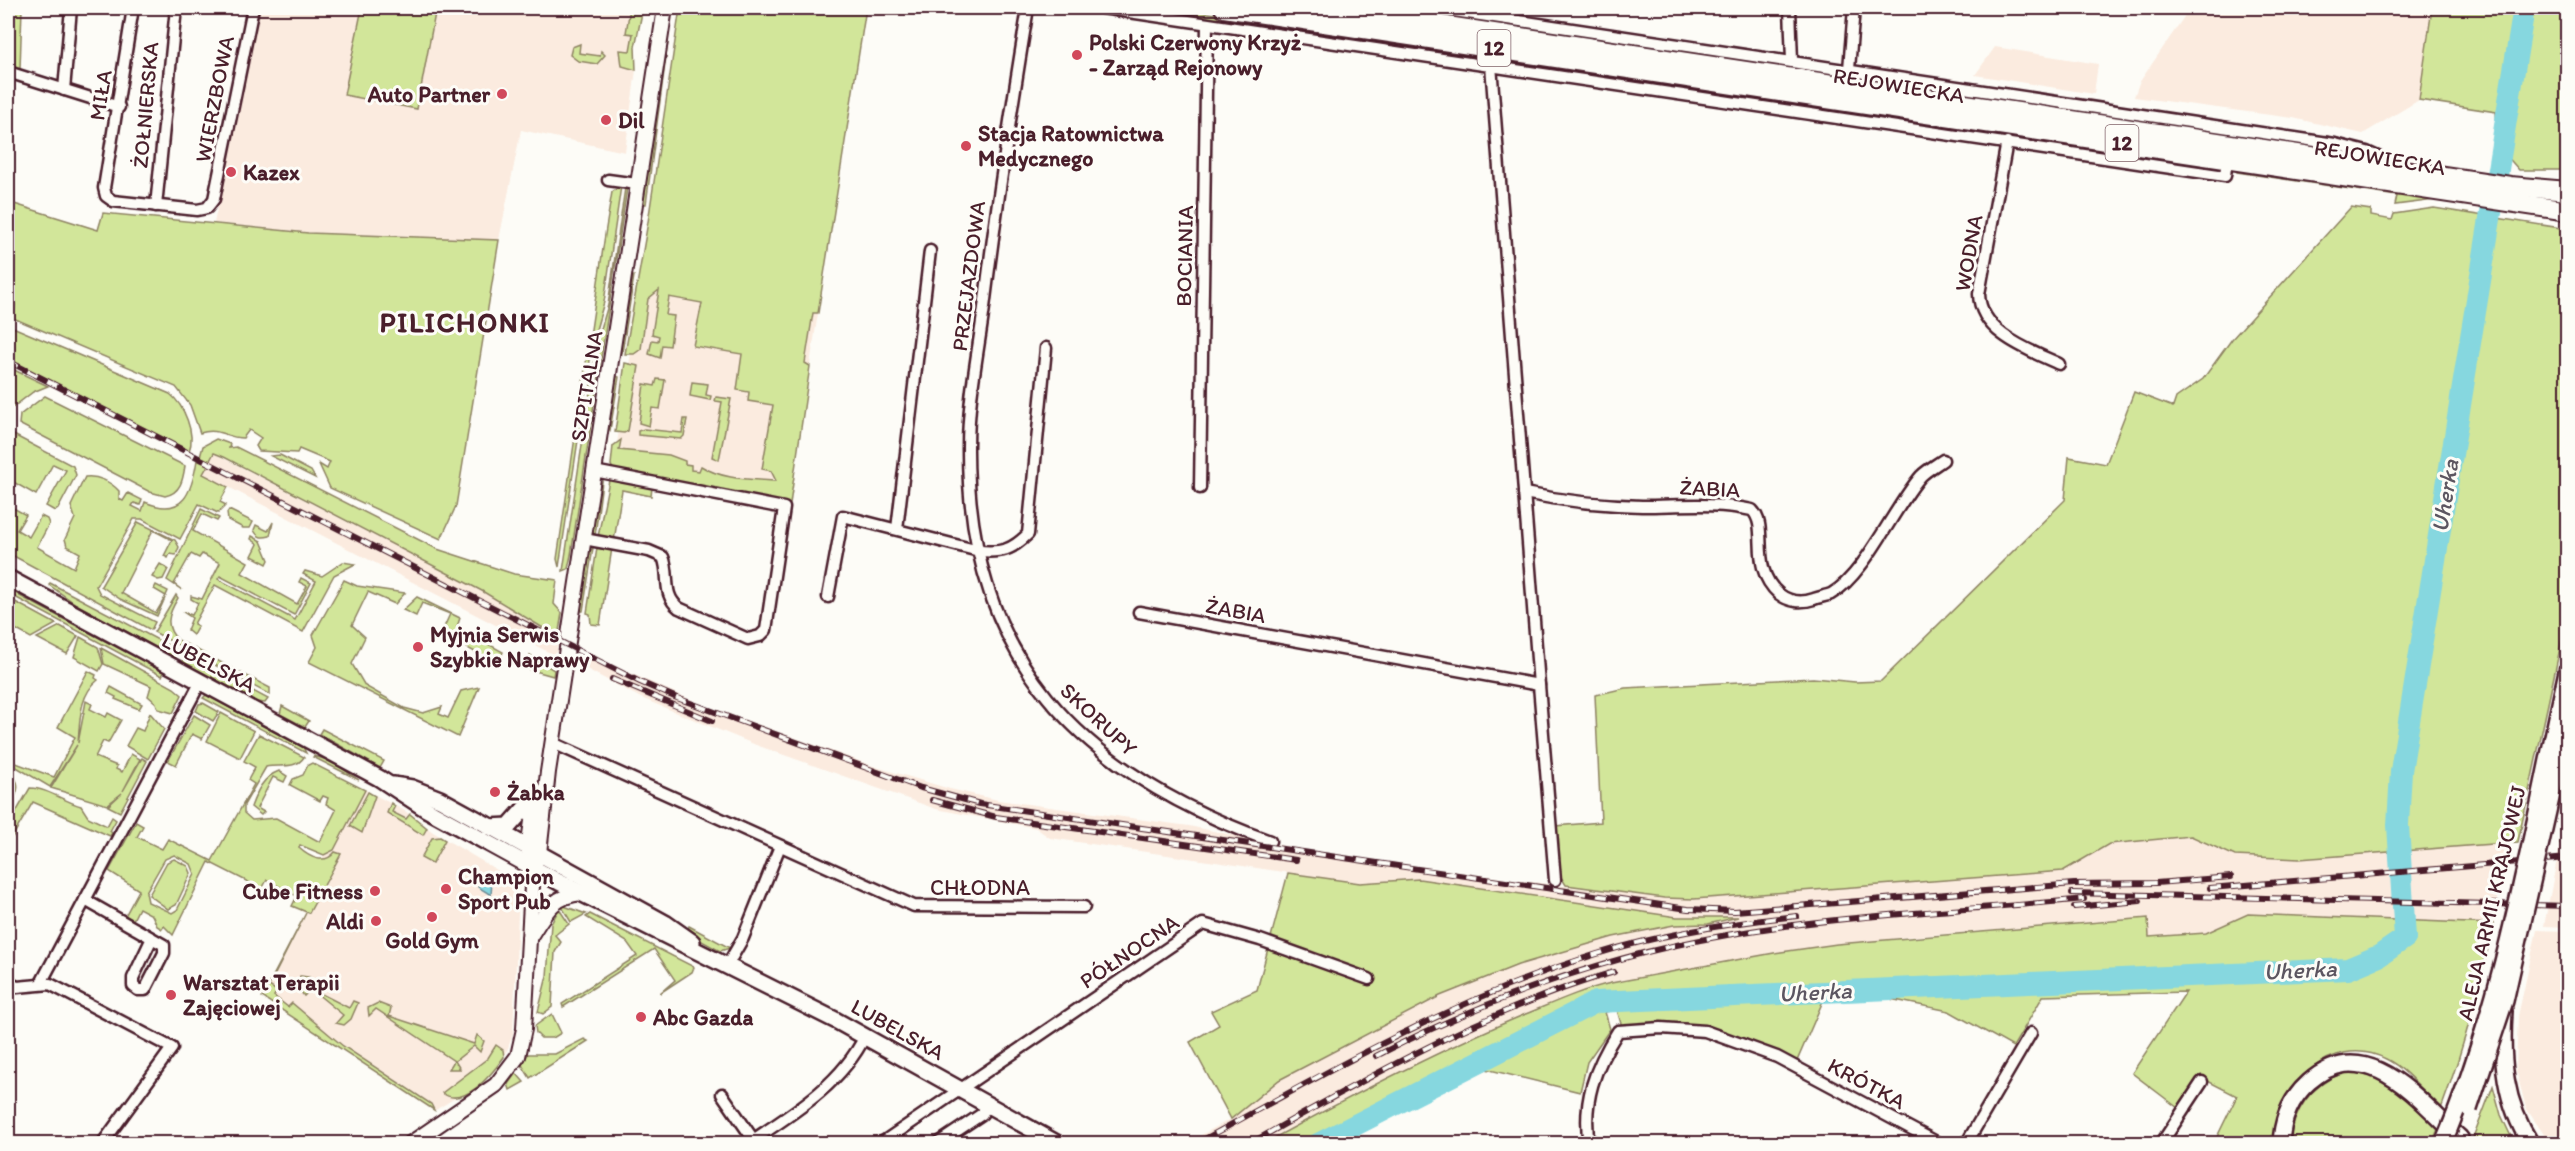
<svg xmlns="http://www.w3.org/2000/svg" width="2575" height="1151" font-family="Itim,sans-serif">
  <style>
    .built { fill: #fbebdf }
    .green { fill: #d2e69a; stroke: #8e8262; stroke-width: 1.5; fill-rule: evenodd }
    .water { fill: #86d7df; stroke: #6e8d97; stroke-width: 1.5 }
    .lines { fill: none; stroke-linecap: round; stroke-linejoin: round }
    .river { stroke: #86d7df; stroke-width: 22 }
    .minor-casing { stroke: #4a1f2b; stroke-width: 15 }
    .tertiary-casing { stroke: #4a1f2b; stroke-width: 18 }
    .secondary-casing { stroke: #4a1f2b; stroke-width: 20 }
    .trunk-casing { stroke: #4a1f2b; stroke-width: 22 }
    .minor { stroke: #fdfcf7; stroke-width: 10 }
    .tertiary { stroke: #fdfcf7; stroke-width: 14 }
    .secondary { stroke: #fdfcf7; stroke-width: 15 }
    .trunk { stroke: #fdfcf7; stroke-width: 18 }
    .rail-casing { stroke: #4a1f2b; stroke-width: 6 }
    .rail { stroke: #fdfcf7; stroke-width: 4; stroke-dasharray: 11; stroke-linecap: butt }
    .secondary-bridge-casing { stroke: #4a1f2b; stroke-width: 20; stroke-linecap: butt }
    .secondary-bridge { stroke: #fdfcf7; stroke-width: 15 }
    .poi-dot { fill: #d1495b; stroke: #fdfcf7; stroke-width: 2 }
    .labels { text-anchor: middle; stroke-width: 6; stroke-linejoin: round; paint-order: stroke }
    .shield { fill: #fdfcf7; stroke: #806168; stroke-width: 1.5 }
    .shield-label { font-size: 21px; font-weight: bold; fill: #4a1f2b }
    .poi-label { font-size: 22px; font-weight: bold; fill: #4a1f2b; stroke: #fdfcf7; text-anchor: start }
    .street-label { font-size: 22px; fill: #4a1f2b; stroke: #fdfcf7 }
    .water-label { font-size: 24px; font-style: italic; fill: #5c5661; stroke: #fdfcf7 }
    .district-label { font-size: 28px; font-weight: bold; letter-spacing: 1.5px; fill: #4a1f2b; stroke: #fdfcf7 }
  </style>
  <rect width="100%" height="100%" fill="#fdfcf7"/>
  <filter id="ink" filterUnits="userSpaceOnUse"><feTurbulence type="fractalNoise" baseFrequency=".0167" numOctaves="2"/><feDisplacementMap in="SourceGraphic" scale="12" xChannelSelector="R" yChannelSelector="G"/><feConvolveMatrix kernelMatrix="1 2 1 2 8 2 1 2 1" color-interpolation-filters="sRGB"/></filter>
  <g filter="url(#ink)">
    <g class="built">
      <path d="M260,8H362L345,94L417,109L436,10L451,12L452,8H630L626,32L633,34L629,69L636,70L625,152L521,130L499,240L308,233L214,223Z"/>
      <path d="M684,8H866L789,498L614,463Z"/>
      <path d="M2190,8H2432L2419,100L2363,134L2293,118L2134,97L2139,83Z"/>
      <path d="M1995,47L2098,64L2094,94L1975,75Z"/>
      <path d="M214,453L482,591L558,637L557,652L552,654L203,474Z"/>
      <path d="M584,653L698,703L873,766L950,789L998,800L1189,826L1299,849L1514,880L1664,898L1694,899L2063,871L2109,844L2191,836L2235,856L2299,859L2510,842L2493,924L2248,914L2206,933L2149,937L2148,918L1907,937L1774,953L1592,987L1484,1032L1345,1099L1263,1143H1186L1231,1119L1279,1080L1441,996L1518,965L1613,937L1674,925L1708,924L1734,918L1677,917L1419,879L1360,883L1050,838L1036,828L936,809L756,745L641,698L581,666Z"/>
      <path d="M360,787L405,811L433,832L502,873L519,889L513,1034L508,1048L496,1069L483,1081L434,1111L262,997L305,913L296,908Z"/>
      <path d="M2560,844H2567V927L2544,926Z"/>
      <path d="M2537,930L2567,931V1143H2550L2545,1136L2526,1108L2516,1070L2518,1016Z"/>
    </g>
    <g class="green">
      <path d="M8,8H22L20,70L8,69Z"/>
      <path d="M362,8H436L417,109L344,95Z"/>
      <path d="M630,8H643L635,47L636,70L622,66L620,50L630,51L633,34L626,33Z"/>
      <path d="M680,8H866L818,313H813L805,363L810,366L790,504L613,469L611,465L613,446L621,440L619,450L669,455L685,461V464L691,465V470L699,471L701,466C723,480 750,479 776,481L771,471L762,469L773,405L748,401L749,392L737,390L742,354L693,346L702,303L669,297L666,315L674,316L670,346L662,345L660,358L649,354L652,340L658,341L659,336L652,334L659,290L648,299L641,349L634,354H625L648,222Z"/>
      <path d="M1125,8H1175L1313,29L1312,35Z"/>
      <path d="M1372,8H1411L1570,31V34H1551Z"/>
      <path d="M2432,8H2567V170H2519L2498,146L2496,112L2419,100Z"/>
      <path d="M1320,30L1683,83L1682,90L1319,36Z"/>
      <path d="M668,42L646,204H644L643,192Z"/>
      <path d="M580,44L579,53L600,56L601,51L605,55L597,64L578,61L570,55L572,47Z"/>
      <path d="M1703,52L2330,146L2361,157L1702,58Z"/>
      <path d="M1777,103H1811L2215,165L2217,168Z"/>
      <path d="M2235,169L2478,204L2477,207L2435,200L2395,205L2397,196L2237,172Z"/>
      <path d="M621,186L604,302L593,340L559,567L557,559L606,228L612,192Z"/>
      <path d="M625,188H627L571,555L568,569L563,571L598,339L608,305Z"/>
      <path d="M8,202L98,230L103,213L308,233L499,240L456,506L441,539L330,488L319,464L327,469L330,462L299,449L297,453L259,451L256,446L261,438L249,430L243,438C225,438 220,427 200,433L190,405L176,387L13,318L15,305L8,302Z"/>
      <path d="M2351,207L2371,210V216L2392,220L2394,214L2434,208L2567,229V616L2518,842L2299,859L2235,856L2191,836L2109,844L2063,871L1694,899L1664,898L1566,885L1559,874L1555,826L1601,822L1595,695L1625,688L1813,678L1855,682L1881,681L2065,500L2069,457L2106,464L2134,392L2173,407L2176,398L2203,379L2232,339Z"/>
      <path d="M633,276H634L622,353L620,348Z"/>
      <path d="M8,325L170,394C184,405 196,434 189,451L8,359Z"/>
      <path d="M625,363L639,366L628,431L624,433L615,432Z"/>
      <path d="M8,367L12,369L48,386L33,392L8,411Z"/>
      <path d="M615,376L619,377L610,430L608,427Z"/>
      <path d="M657,379L665,380L660,409L652,408L649,426L639,423L644,384L655,386Z"/>
      <path d="M692,382L708,384L706,395L711,396L710,400L690,396Z"/>
      <path d="M45,396L185,466C183,479 181,493 165,496L150,492L19,424L20,415Z"/>
      <path d="M716,397L731,399L719,460L712,457L722,402L715,401Z"/>
      <path d="M684,419H687L684,436L681,439L638,435V431L644,429L682,433Z"/>
      <path d="M8,432L73,466L76,475L58,509L55,511L46,506L66,470L53,464L36,495L8,479Z"/>
      <path d="M216,439L230,444L229,448L236,447L437,549L514,574L557,580L554,604L562,613L558,637L482,591L224,457L214,453L209,462L200,457L203,446Z"/>
      <path d="M280,455L311,471L315,478L271,456Z"/>
      <path d="M197,460L208,465L203,474L228,487L220,502L226,505L218,513L199,504L180,539L142,519H134L96,586L100,594L155,622L151,630L8,553V505L26,515L17,530L29,537L41,516L47,519L49,524L37,547L74,568L80,553L67,546L65,539L75,518L71,506L85,477C97,475 111,482 119,491V499L123,501L128,493L142,500L140,505L134,503L132,506L142,511L145,502C184,519 192,491 197,460Z"/>
      <path d="M609,480L652,488L651,496L622,490L614,541L598,537Z"/>
      <path d="M602,482L595,536L592,530L598,487Z"/>
      <path d="M201,509L219,518L217,521L202,514L193,531L248,562L242,573L297,604L307,586L299,582L301,578L311,583L294,615L220,576L218,579L295,620L316,581L303,574L305,571L322,576L343,562L355,564L334,575L303,632L215,585L194,624L198,626L193,635L187,630L192,618L183,612L192,615L198,603L191,599V596L202,599L220,563L202,554L199,558L191,554L174,584L182,590L167,580Z"/>
      <path d="M229,510L253,522L250,528H243L228,520L227,513Z"/>
      <path d="M138,522L175,540L179,547L176,555L170,554L168,558L164,556L172,540L153,530L121,593L156,613L166,596L154,589L156,585L168,591L157,616L120,599L101,586Z"/>
      <path d="M273,522L270,536C262,538 258,538 254,530L256,525L268,531Z"/>
      <path d="M252,536L261,541L269,560L267,564L252,556L258,544L251,539Z"/>
      <path d="M593,548L583,611H580L588,553Z"/>
      <path d="M597,548H612L600,625L591,624L590,614L587,613Z"/>
      <path d="M160,564L168,569L163,579L158,580L152,577Z"/>
      <path d="M344,580L357,586L405,593L395,604L368,592L352,625L365,637L352,664L365,686L404,708L423,713L442,707L439,714L448,718L461,691L479,687L458,737L309,662L317,647L313,635Z"/>
      <path d="M50,583L179,651L175,658L76,604L49,585Z"/>
      <path d="M8,588L20,596L164,672L162,676L13,596L8,593Z"/>
      <path d="M176,595L178,598C168,614 164,627 178,640L270,688V695L154,632Z"/>
      <path d="M417,597L460,618L457,627L503,652L499,661L490,660L441,634L450,614L422,603L416,616L403,610Z"/>
      <path d="M8,598L56,624L31,638L8,625Z"/>
      <path d="M60,626L78,636L67,654L37,638Z"/>
      <path d="M80,637L98,647L103,664L99,671L74,657Z"/>
      <path d="M101,648L174,688L182,695L173,713L158,709L156,703L148,696L151,686L104,664Z"/>
      <path d="M186,655L268,699L265,703L256,702L182,662Z"/>
      <path d="M530,655L554,670L553,676L528,669Z"/>
      <path d="M88,671L96,675L95,678L98,680C79,695 80,721 78,743L86,701L92,704L90,709L106,717L108,713L121,720L108,743L103,741L95,757L117,766L116,769L122,772L131,754L140,759L123,791L142,758L147,761L120,812L108,806L122,793L107,805L51,788L77,745L50,787L8,762V760L54,777L75,737L58,727Z"/>
      <path d="M111,687L142,704L139,709L115,699L116,697L108,693Z"/>
      <path d="M206,695L303,747L306,753L203,698Z"/>
      <path d="M203,703L219,712L213,721L196,711L199,704Z"/>
      <path d="M282,706L309,721L305,727L280,714Z"/>
      <path d="M150,713L164,729L148,759L126,746L136,728L143,731Z"/>
      <path d="M221,713L254,731L240,758L207,741Z"/>
      <path d="M194,715L210,725L202,739L192,734L176,765L168,761Z"/>
      <path d="M322,729L384,761L380,768L319,734Z"/>
      <path d="M259,734L304,757C296,770 278,764 266,767L244,805V813L252,820L276,818L320,842L336,810L326,804L328,798L323,796L320,801L290,785L293,779L303,775L308,765L312,763L365,790L334,850L324,855L300,845L299,848C310,858 325,865 335,852L341,854L309,913L292,906L297,896L267,880L262,889L209,862L173,935L164,926L162,929L157,926L152,915L139,908L133,920L125,916L139,890L109,871L136,822L143,826L137,837L162,849L168,839L212,861L254,784L248,780L255,767L244,761ZM174,855L191,864L195,874L177,910L172,913L148,902L146,892L165,859Z"/>
      <path d="M314,756L331,761L359,780L313,757Z"/>
      <path d="M279,771L287,776L284,782L273,777L257,808L264,812L261,815L251,807C257,791 263,777 279,771Z"/>
      <path d="M8,772C25,783 16,795 9,810Z"/>
      <path d="M30,788C47,788 65,802 81,806L88,817L107,826L112,817L116,820L110,831L112,833L110,836L33,802L8,844V826Z"/>
      <path d="M368,792L375,796L362,833L350,826Z"/>
      <path d="M391,803L395,806L392,812L406,819L410,814L427,828L423,835L387,813Z"/>
      <path d="M2567,809V844H2560Z"/>
      <path d="M440,837L445,840L432,864L421,858L432,838Z"/>
      <path d="M174,859L188,866L191,873L176,905L168,909L149,895L167,862Z"/>
      <path d="M1288,873L1360,883L1419,879L1677,917H1738L1708,924L1674,925L1613,937L1518,965L1440,996L1279,1080L1231,1119L1190,1042L1219,1025L1211,1011L1257,990Z"/>
      <path d="M564,906L586,914L571,922L562,907Z"/>
      <path d="M559,909L569,924L555,935L561,942L555,952L552,1007L543,1014L538,1012L547,976L551,924Z"/>
      <path d="M306,913L269,986L277,991L274,996L288,1007L292,1003L343,1046L431,1104L434,1110L262,997Z"/>
      <path d="M590,914L694,967L692,972L660,993L675,980L654,949L563,1007L562,1004L637,956L627,942L586,917Z"/>
      <path d="M2248,914L2493,924C2480,987 2464,1048 2441,1109C2424,1093 2407,1069 2386,1059C2330,1031 2275,1090 2273,1143H2214L2237,1096L2200,1077L2178,1108L2132,1073L2186,992L2043,996L2013,1047L1949,1011L1885,998L1823,1001L1797,1061L1717,1031L1622,1027L1617,1010L1605,1012L1610,1029L1587,1062L1580,1092L1486,1069L1336,1143L1263,1144C1347,1098 1433,1053 1521,1016C1551,1004 1580,990 1611,983L1774,953L1837,944L2148,918L2149,937L2206,933Z"/>
      <path d="M689,926L730,948L720,951L687,933Z"/>
      <path d="M300,976L309,977L304,985L349,1008L353,1001L358,1003L351,1019L344,1025L336,1023L343,1015L311,989L304,996L299,989Z"/>
      <path d="M378,1003L391,1008L389,1016L474,1044L477,1035L484,1041L480,1052L474,1046L455,1061L460,1069H449L454,1061L376,1009L369,1016L368,1008Z"/>
      <path d="M552,1014L561,1033L553,1038H541L536,1033L535,1026Z"/>
      <path d="M584,1039L588,1041L530,1078L522,1065L528,1054H555Z"/>
      <path d="M496,1045L503,1050L504,1057C492,1074 464,1109 442,1093L488,1058Z"/>
      <path d="M516,1073L524,1082L510,1090L508,1084Z"/>
      <path d="M2342,1073C2387,1071 2408,1099 2439,1127L2432,1143L2290,1144C2293,1109 2310,1086 2342,1073Z"/>
      <path d="M2493,1086L2501,1115L2514,1143L2472,1141Z"/>
    </g>
    <path class="water" d="M484,877L492,881L491,895L478,887Z"/>
    <g class="lines">
      <path class="river" d="M1318,1144L1596,1002L2348,969L2379,956L2405,938L2398,825L2401,771L2524,8"/>
      <g class="minor-casing">
        <g id="minor">
          <path d="M133,8L104,188L106,196L113,201L197,210L207,208L214,199L253,8"/>
          <path d="M1028,8C1012,105 997,202 985,300C979,348 968,398 968,447C967,658 1080,773 1270,841"/>
          <path d="M1102,8L2225,176L2227,158"/>
          <path d="M1434,8L2335,144L2367,152L2389,162"/>
          <path d="M1790,8L1792,61"/>
          <path d="M1849,69L1854,8"/>
          <path d="M8,72L119,107"/>
          <path d="M64,90L71,8"/>
          <path d="M2007,142L1979,294C1980,333 2029,350 2059,364"/>
          <path d="M608,180L637,184"/>
          <path d="M156,206L176,8"/>
          <path d="M1200,488L1207,24"/>
          <path d="M1524,493C1563,501 1602,505 1642,506C1679,506 1715,502 1752,510C1770,527 1748,567 1779,594C1789,602 1802,603 1814,599C1819,597 1826,596 1831,594C1865,575 1894,507 1921,476C1927,470 1936,465 1943,460"/>
          <path d="M897,529L930,251"/>
          <path d="M584,539L649,551L663,557C671,575 661,594 679,608L748,639L760,636L766,630L784,508L594,471"/>
          <path d="M828,597L843,516L979,551C1002,553 1012,550 1028,534L1046,348"/>
          <path d="M1139,612L1539,685L1491,65"/>
          <path d="M1539,685L1555,880"/>
          <path d="M553,743L914,906L1084,907"/>
          <path d="M85,900L164,945V953L145,990H138L133,986V978L152,938"/>
          <path d="M728,964L743,938L780,846"/>
          <path d="M8,982L17,987L50,984L172,1048L102,1144"/>
          <path d="M41,983L200,683"/>
          <path d="M722,1094L753,1139"/>
          <path d="M747,1144C792,1114 841,1085 865,1036"/>
          <path d="M880,1144L1203,924L1260,940L1369,979"/>
          <path d="M937,1144L982,1114L988,1104"/>
          <path d="M1589,1144C1582,1101 1595,1067 1618,1031L1661,1028L1705,1031L1777,1057L1940,1144"/>
          <path d="M1966,1144L2031,1033"/>
          <path d="M2161,1144L2202,1082"/>
        </g>
      </g>
      <g class="tertiary-casing">
        <g id="tertiary">
          <path d="M535,863L539,853L548,772L665,8"/>
          <path d="M529,938C544,915 551,896 581,893"/>
          <path d="M410,1144L496,1085L518,1056L524,1029L533,868L528,848L536,795"/>
        </g>
      </g>
      <g class="secondary-casing">
        <g id="secondary">
          <path d="M8,578L379,778L426,809L559,882L835,1020L1058,1144"/>
          <path d="M393,785L412,788L440,799L665,923L692,942"/>
          <path d="M489,827L509,826L535,797"/>
          <path d="M2504,1011C2501,1059 2504,1102 2531,1144"/>
          <path d="M2281,1144C2282,1119 2291,1098 2309,1082C2367,1031 2419,1101 2460,1138"/>
        </g>
      </g>
      <g class="trunk-casing">
        <g id="trunk">
          <path d="M1224,8L2568,211"/>
          <path d="M1328,8L2510,186L2568,191"/>
        </g>
      </g>
      <use href="#minor" class="minor"/>
      <use href="#tertiary" class="tertiary"/>
      <use href="#secondary" class="secondary"/>
      <use href="#trunk" class="trunk"/>
      <g class="rail-casing">
        <g id="rail">
          <path d="M8,361L640,682L677,698L921,788L980,804L1688,909L1735,911L2074,884L2156,883L2231,877"/>
          <path d="M612,679L712,721"/>
          <path d="M932,800L996,817L1296,860"/>
          <path d="M2210,888L2568,858"/>
          <path d="M2072,893L2568,906"/>
          <path d="M2074,907L2140,901"/>
          <path d="M1376,1056C1485,1000 1606,956 1727,935C1845,914 1965,911 2084,899"/>
          <path d="M1196,1144C1326,1072 1455,998 1597,954C1662,934 1730,923 1797,916"/>
          <path d="M1249,1144C1367,1078 1484,1010 1614,972"/>
        </g>
      </g>
      <use href="#rail" class="rail"/>
      <g class="secondary-bridge-casing">
        <g id="secondary-bridge">
          <path d="M2469,1109L2505,1001L2568,723"/>
          <path d="M2443,1144C2507,992 2532,827 2568,667"/>
        </g>
      </g>
      <use href="#secondary-bridge" class="secondary-bridge"/>
    </g>
  </g>
  <g class="poi-dot">
    <circle cx="1077" cy="55" r="6"/>
    <circle cx="502" cy="94" r="6"/>
    <circle cx="606" cy="120" r="6"/>
    <circle cx="966" cy="146" r="6"/>
    <circle cx="231" cy="172" r="6"/>
    <circle cx="418" cy="647" r="6"/>
    <circle cx="495" cy="792" r="6"/>
    <circle cx="446" cy="889" r="6"/>
    <circle cx="375" cy="891" r="6"/>
    <circle cx="432" cy="917" r="6"/>
    <circle cx="376" cy="921" r="6"/>
    <circle cx="171" cy="995" r="6"/>
    <circle cx="641" cy="1017" r="6"/>
  </g>
  <g class="labels">
    <g class="shield">
      <rect x="1477.5" y="30" width="33" height="36" rx="4.5"/>
      <rect x="2105.5" y="125" width="33" height="36" rx="4.5"/>
    </g>
    <g class="shield-label">
      <text x="1494" y="55">12</text>
      <text x="2122" y="150">12</text>
    </g>
    <g class="poi-label">
      <text x="1089" y="50">Polski Czerwony Krzyż<tspan x="1089" dy="25">- Zarząd Rejonowy</tspan></text>
      <text x="490" y="102" text-anchor="end">Auto Partner</text>
      <text x="618" y="128">Dil</text>
      <text x="978" y="141">Stacja Ratownictwa<tspan x="978" dy="25">Medycznego</tspan></text>
      <text x="243" y="180">Kazex</text>
      <text x="430" y="642">Myjnia Serwis<tspan x="430" dy="25">Szybkie Naprawy</tspan></text>
      <text x="507" y="800">Żabka</text>
      <text x="458" y="884">Champion<tspan x="458" dy="25">Sport Pub</tspan></text>
      <text x="363" y="899" text-anchor="end">Cube Fitness</text>
      <text x="364" y="929" text-anchor="end">Aldi</text>
      <text x="432" y="948" text-anchor="middle">Gold Gym</text>
      <text x="183" y="990">Warsztat Terapii<tspan x="183" dy="25">Zajęciowej</tspan></text>
      <text x="653" y="1025">Abc Gazda</text>
    </g>
    <g class="street-label">
      <text transform="translate(1899 85) rotate(9)" y="8">REJOWIECKA</text>
      <text transform="translate(100 95) rotate(-81)" y="8">MIŁA</text>
      <text transform="translate(214 99) rotate(-79)" y="8">WIERZBOWA</text>
      <text transform="translate(145 105) rotate(-85)" y="8">ŻOŁNIERSKA</text>
      <text transform="translate(2380 157) rotate(9)" y="8">REJOWIECKA</text>
      <text transform="translate(1968 253) rotate(-80)" y="8">WODNA</text>
      <text transform="translate(1184 256) rotate(-89)" y="8">BOCIANIA</text>
      <text transform="translate(968 276) rotate(-83)" y="8">PRZEJAZDOWA</text>
      <text transform="translate(586 386) rotate(-81)" y="8">SZPITALNA</text>
      <text transform="translate(1710 488) rotate(3)" y="8">ŻABIA</text>
      <text transform="translate(1236 610) rotate(10)" y="8">ŻABIA</text>
      <text transform="translate(209 662) rotate(28)" y="8">LUBELSKA</text>
      <text transform="translate(1099 719) rotate(43)" y="8">SKORUPY</text>
      <text x="980" y="895">CHŁODNA</text>
      <text transform="translate(2491 903) rotate(-77)" y="8">ALEJA ARMII KRAJOWEJ</text>
      <text transform="translate(1129 951) rotate(-34)" y="8">PÓŁNOCNA</text>
      <text transform="translate(898 1029) rotate(29)" y="8">LUBELSKA</text>
      <text transform="translate(1867 1083) rotate(28)" y="8">KRÓTKA</text>
    </g>
    <g class="water-label">
      <text transform="translate(2445 496) rotate(-81)" y="8">Uherka</text>
      <text transform="translate(2300 970) rotate(-3)" y="8">Uherka</text>
      <text transform="translate(1815 992) rotate(-3)" y="8">Uherka</text>
    </g>
    <g class="district-label">
      <text x="465" y="332">PILICHONKI</text>
    </g>
  </g>
  <rect width="2575" height="1151" fill="none" stroke="#fdfcf7" stroke-width="30"/>
  <rect x="15" y="15" width="2545" height="1121" fill="none" stroke="#4a1f2b" stroke-width="2" filter="url(#ink)"/>
</svg>
